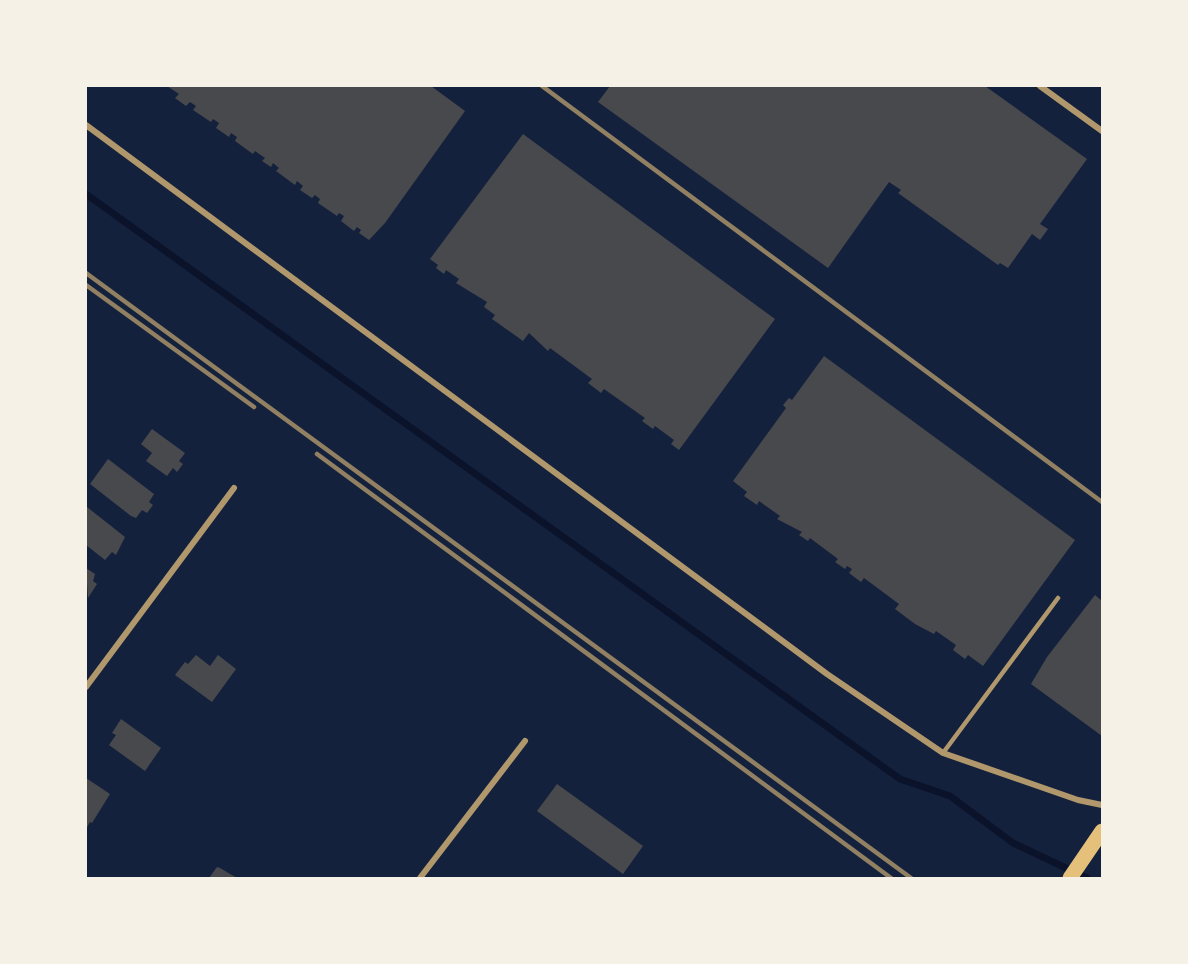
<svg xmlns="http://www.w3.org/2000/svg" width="1188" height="964" font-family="Karla,sans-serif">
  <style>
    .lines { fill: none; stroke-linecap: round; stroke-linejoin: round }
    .stream { stroke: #0b132b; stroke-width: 7 }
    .building { fill: #48494c }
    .service { stroke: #b1986c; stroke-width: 4.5 }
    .minor { stroke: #b1986c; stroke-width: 6 }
    .primary { stroke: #e5c07b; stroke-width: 15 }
    .rail { stroke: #918062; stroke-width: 4.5 }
  </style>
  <rect width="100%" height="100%" fill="#14213d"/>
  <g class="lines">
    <path class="stream" d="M86,194L900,779L950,796L1013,843L1087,878"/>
  </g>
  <g class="building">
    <path d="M167,86H431L465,111L385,223L369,240L359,233L361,230L357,227L354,231L341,221L344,216L339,213L337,216L318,203L320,199L315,195L312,198L300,190L303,186L297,181L295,185L276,171L279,168L273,163L271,167L262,161L265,158L255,151L253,154L235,141L237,137L231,133L229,137L216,128L219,123L213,119L211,122L193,110L196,106L190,102L186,106L175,98L179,94Z"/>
    <path d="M610,86H985L1087,159L1040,224L1048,229L1040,240L1032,234L1008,268L1000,263L998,265L898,193L901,190L889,182L828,268L598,102Z"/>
    <path d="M523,134L775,319L679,450L671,444L674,440L655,426L653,429L642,421L645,418L604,389L601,393L588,383L592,379L550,348L548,351L529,333L523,341L492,319L495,315L484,307L487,302L456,283L459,279L446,270L444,274L436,268L438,265L430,259Z"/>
    <path d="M824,356L1075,540L983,666L968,655L965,659L953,650L956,645L936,631L934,634L915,624L895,609L899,604L864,578L861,582L849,573L852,569L847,566L845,569L835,562L838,559L810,538L808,541L799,535L802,532L777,519L780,516L759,501L757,505L744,496L747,492L733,481L786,408L783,405L789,398L792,400Z"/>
    <path d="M152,429L185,453L179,461L183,464L177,472L173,468L167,476L146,461L152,453L141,444Z"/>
    <path d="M108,459L154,494L149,502L153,505L147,513L142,510L136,518L131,516L90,484Z"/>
    <path d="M87,507L125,537L116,555L112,552L105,560L86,545Z"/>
    <path d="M86,568L95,574L93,581L97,584L88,598Z"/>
    <path d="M1095,595L1102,601V736L1031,684L1047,657Z"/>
    <path d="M196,655L210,666L218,655L236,669L212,702L175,675L185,662L188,664Z"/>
    <path d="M121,719L161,748L145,771L109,745L116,735L112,733Z"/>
    <path d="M86,778L110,794L92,823L90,822L86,829Z"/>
    <path d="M557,784L643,846L623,874L537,811Z"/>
    <path d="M217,867L220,868L237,878H209Z"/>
  </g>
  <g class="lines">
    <path class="service" d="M943,753L1058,598"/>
    <g class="minor">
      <path d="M1040,86L1102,131"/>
      <path d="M86,125L827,674L943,753L1078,800L1102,805"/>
      <path d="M86,687L234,488"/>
      <path d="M420,878L525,741"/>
    </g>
    <path class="primary" d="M1070,878L1102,831"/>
    <g class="rail">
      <path d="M542,86L1102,502"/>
      <path d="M86,273L911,878"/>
      <path d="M86,285L254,407"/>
      <path d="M317,454L891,878"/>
    </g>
  </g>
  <rect width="1188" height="964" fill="none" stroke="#f6f1e7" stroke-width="174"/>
</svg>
